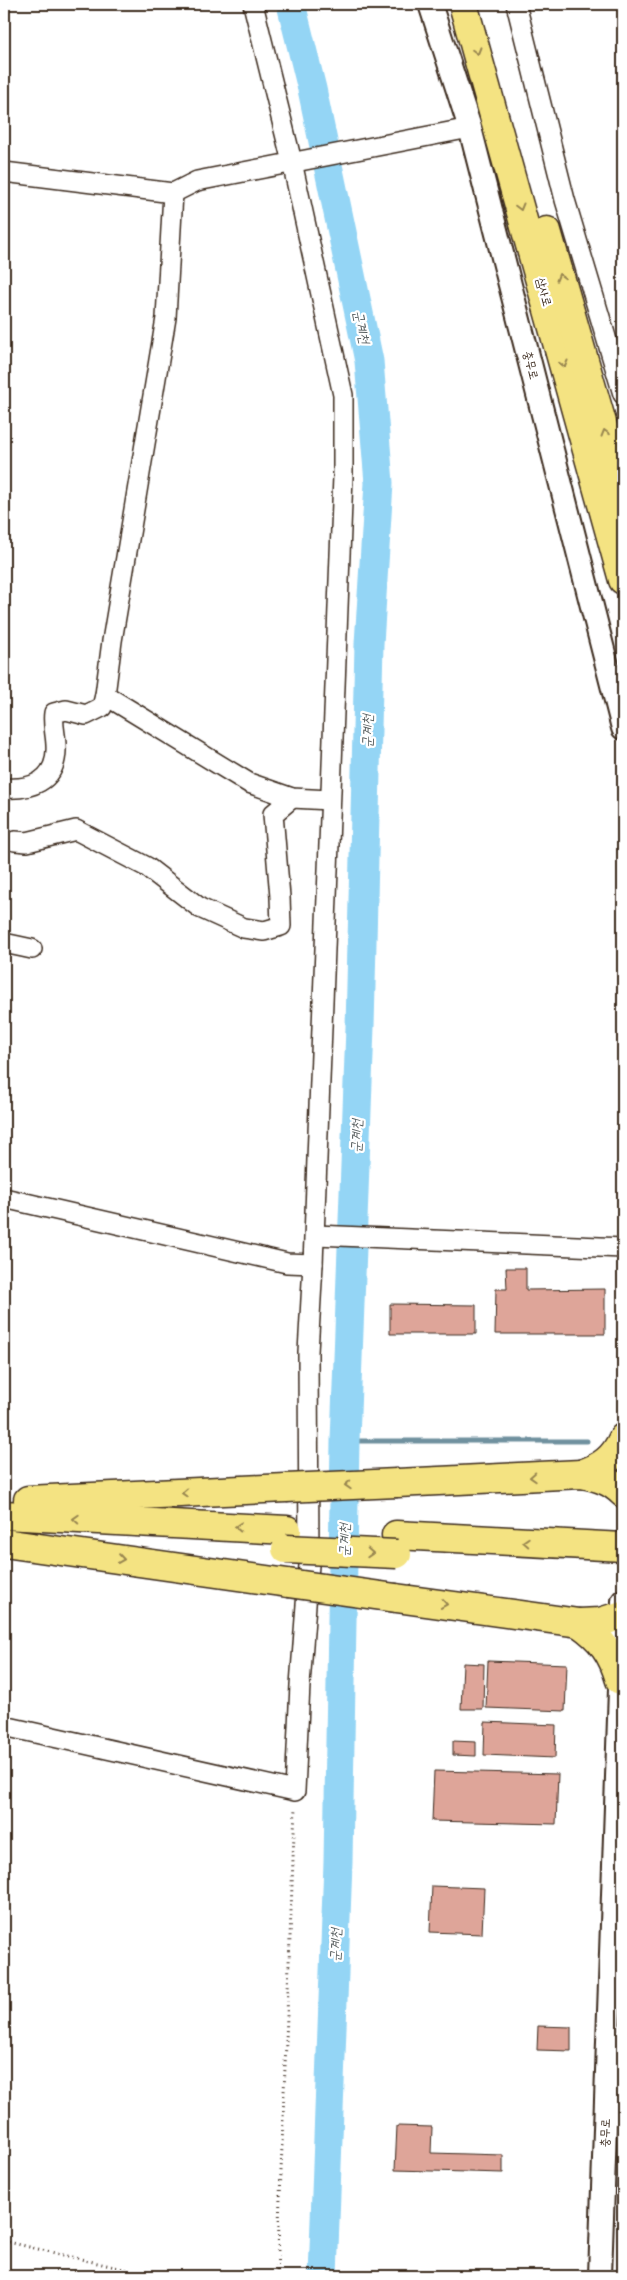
<svg xmlns="http://www.w3.org/2000/svg" width="627" height="2280" font-family="'Balsamiq Sans','Poor Story',sans-serif">
  <style>
    .lines { fill: none; stroke-linecap: round; stroke-linejoin: round }
    .stream { stroke: #70919f; stroke-width: 5 }
    .river { stroke: #94d5f5; stroke-width: 29 }
    .building { fill: #dea599; stroke: #3b2a1e }
    .minor-casing { stroke: #3b2a1e; stroke-width: 22 }
    .tertiary-casing { stroke: #3b2a1e; stroke-width: 26 }
    .trunk-casing { stroke: #3b2a1e; stroke-width: 31 }
    .path { stroke: #3b2a1e; stroke-width: 3; stroke-dasharray: 1 4; stroke-linecap: butt }
    .minor { stroke: #fff; stroke-width: 19 }
    .tertiary { stroke: #fff; stroke-width: 22 }
    .trunk { stroke: #f4e382; stroke-width: 28 }
    .trunk-bridge-casing { stroke: #3b2a1e; stroke-width: 31; stroke-linecap: butt }
    .trunk-bridge { stroke: #f4e382; stroke-width: 28 }
    .oneway { stroke: #988650 }
    .labels { text-anchor: middle; stroke-width: 4.5; stroke-linejoin: round; paint-order: stroke }
    .street-label { font-size: 12px; fill: #3b2a1e; stroke: #fff }
    .water-label { font-size: 14px; font-style: italic; fill: #565d5e; stroke: #fff }
  </style>
  <rect width="100%" height="100%" fill="#fff"/>
  <filter id="ink" filterUnits="userSpaceOnUse"><feTurbulence type="fractalNoise" baseFrequency=".02" numOctaves="2"/><feDisplacementMap in="SourceGraphic" scale="10" xChannelSelector="R" yChannelSelector="G"/><feConvolveMatrix kernelMatrix="1 2 1 2 8 2 1 2 1" color-interpolation-filters="sRGB"/></filter>
  <g filter="url(#ink)">
    <g class="lines">
      <path class="stream" d="M345,1441H587"/>
      <path class="river" d="M291,4L312,89L369,361L379,483L369,644L360,1027L345,1441L338,1862L323,2276"/>
    </g>
    <g class="building">
      <path d="M506,1268H526V1290L605,1289V1334H495L496,1289H507Z"/>
      <path d="M390,1304L476,1305V1334H390Z"/>
      <path d="M488,1661L567,1664L565,1711L486,1708Z"/>
      <path d="M463,1663L484,1664L483,1709H461Z"/>
      <path d="M485,1722L556,1725L555,1758L484,1755Z"/>
      <path d="M453,1741L476,1742V1756L453,1755Z"/>
      <path d="M434,1771L558,1774L556,1824L432,1821Z"/>
      <path d="M432,1886L484,1888L482,1934L430,1932Z"/>
      <path d="M538,2026L571,2027V2051L537,2050Z"/>
      <path d="M397,2126L432,2127L431,2153L503,2155V2173L395,2170Z"/>
    </g>
    <g class="lines">
      <g class="minor-casing">
        <g id="minor">
          <path d="M516,4L565,200L623,394"/>
          <path d="M4,172L173,193L197,181L470,128"/>
          <path d="M173,193L166,318L112,641L105,695L249,783L292,798L330,800"/>
          <path d="M4,788C30,790 55,782 56,751C57,738 52,726 54,713L66,710L86,715L102,707L105,695"/>
          <path d="M15,841L27,842L76,830L147,867L200,908L244,928L264,931L281,926L280,897L273,814L292,798"/>
          <path d="M4,943L32,949"/>
          <path d="M4,1198L287,1263L313,1264L343,476V395L292,162L253,4"/>
          <path d="M316,1235L623,1248"/>
          <path d="M4,1726L295,1791L300,1685L309,1565L308,1352L313,1264"/>
        </g>
      </g>
      <g class="tertiary-casing">
        <g id="tertiary">
          <path d="M430,4L470,128L623,728"/>
          <path d="M600,2276L623,1601"/>
        </g>
      </g>
      <g class="trunk-casing">
        <g id="trunk">
          <path d="M463,4L623,580"/>
          <path d="M547,231L623,496"/>
          <path d="M581,1474C602,1467 614,1458 623,1438"/>
          <path d="M397,1483L581,1474C599,1477 611,1481 623,1493"/>
          <path d="M28,1500L286,1488"/>
          <path d="M4,1515L287,1530"/>
          <path d="M396,1535L623,1547"/>
          <path d="M4,1543L288,1583"/>
          <path d="M396,1598L579,1623L600,1622L623,1615"/>
          <path d="M579,1623C602,1639 612,1653 620,1680"/>
        </g>
      </g>
      <g class="path">
        <path d="M4,2241L153,2276"/>
        <path d="M277,2276L295,1807"/>
      </g>
      <use href="#minor" class="minor"/>
      <use href="#tertiary" class="tertiary"/>
      <use href="#trunk" class="trunk"/>
      <g class="trunk-bridge-casing">
        <g id="trunk-bridge">
          <path d="M286,1488L397,1483"/>
          <path d="M286,1549L397,1554"/>
          <path d="M288,1583L396,1598"/>
        </g>
      </g>
      <use href="#trunk-bridge" class="trunk-bridge"/>
    </g>
    <defs><path id="oneway-chevron" d="M-2-3.5L2.5 0L-2 3.5" fill="none" stroke-width="1.6" stroke-linecap="round" stroke-linejoin="round" transform="scale(1.25)"/></defs>
    <g class="oneway">
      <use href="#oneway-chevron" transform="translate(477 51) rotate(74)"/>
      <use href="#oneway-chevron" transform="translate(520 207) rotate(75)"/>
      <use href="#oneway-chevron" transform="translate(560 277) rotate(-106)"/>
      <use href="#oneway-chevron" transform="translate(564 364) rotate(75)"/>
      <use href="#oneway-chevron" transform="translate(605 433) rotate(-106)"/>
      <use href="#oneway-chevron" transform="translate(533 1477) rotate(177)"/>
      <use href="#oneway-chevron" transform="translate(348 1485) rotate(177)"/>
      <use href="#oneway-chevron" transform="translate(185 1493) rotate(177)"/>
      <use href="#oneway-chevron" transform="translate(76 1519) rotate(-177)"/>
      <use href="#oneway-chevron" transform="translate(238 1527) rotate(-177)"/>
      <use href="#oneway-chevron" transform="translate(526 1542) rotate(-177)"/>
      <use href="#oneway-chevron" transform="translate(370 1553) rotate(3)"/>
      <use href="#oneway-chevron" transform="translate(121 1559) rotate(8)"/>
      <use href="#oneway-chevron" transform="translate(444 1604) rotate(8)"/>
    </g>
  </g>
  <g class="labels">
    <g class="street-label">
      <text transform="translate(544 292) rotate(75)" y="4">삼사로</text>
      <text transform="translate(531 365) rotate(76)" y="4">충무로</text>
      <text transform="translate(605 2133) rotate(-88)" y="4">충무로</text>
    </g>
    <g class="water-label">
      <text transform="translate(362 327) rotate(78)" y="5">군계천</text>
      <text transform="translate(367 731) rotate(-89)" y="5">군계천</text>
      <text transform="translate(356 1136) rotate(-88)" y="5">군계천</text>
      <text transform="translate(344 1540) rotate(-89)" y="5">군계천</text>
      <text transform="translate(335 1945) rotate(-88)" y="5">군계천</text>
    </g>
  </g>
  <rect width="627" height="2280" fill="none" stroke="#fff" stroke-width="20"/>
  <rect x="10" y="10" width="607" height="2260" fill="none" stroke="#3b2a1e" stroke-width="2" filter="url(#ink)"/>
</svg>
